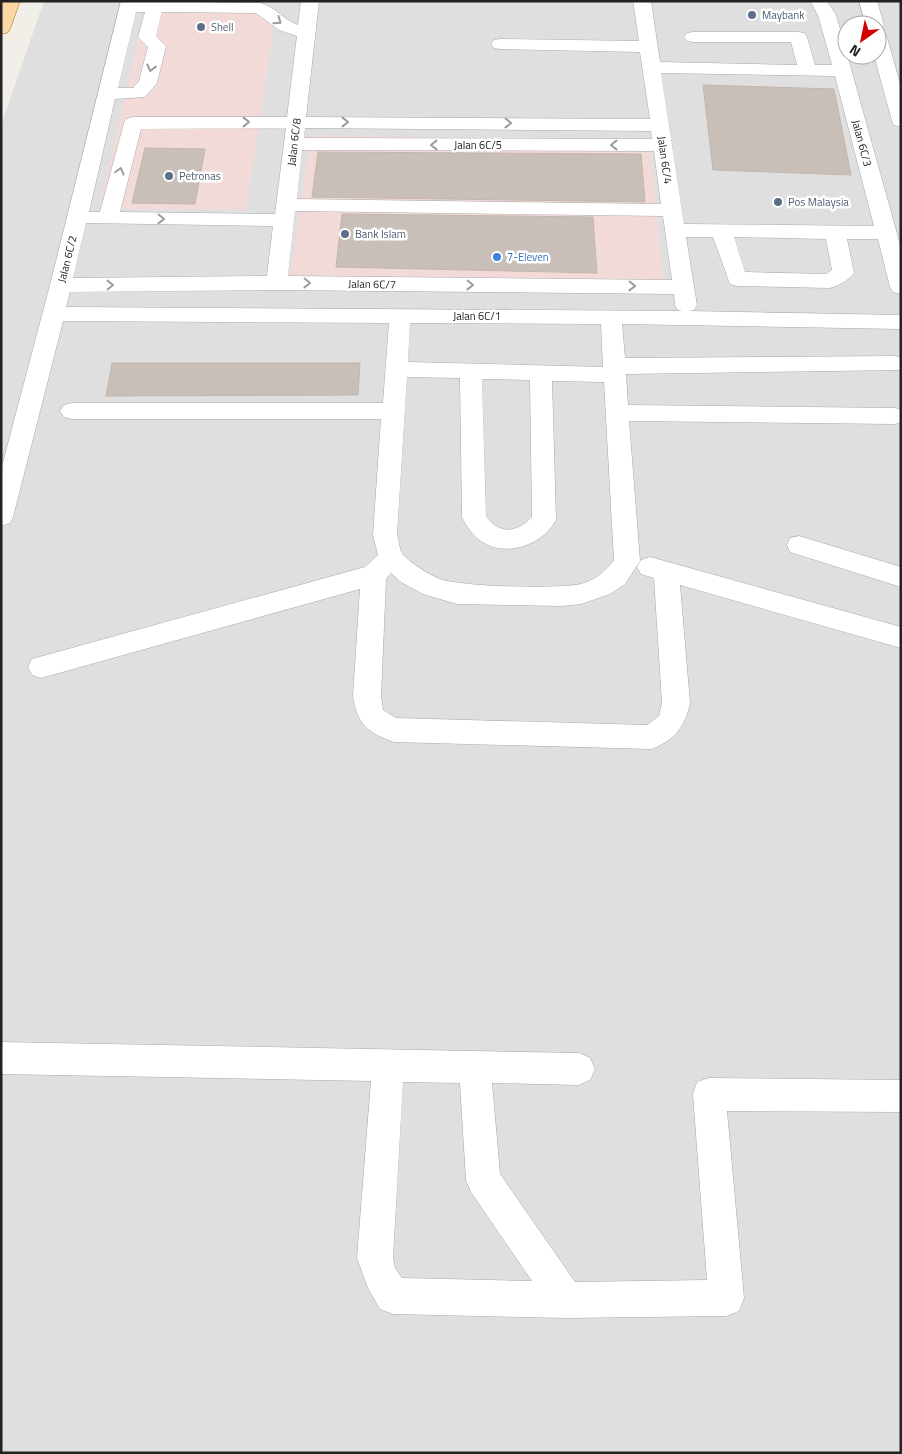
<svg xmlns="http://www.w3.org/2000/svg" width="902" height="1454" font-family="'Titillium Web',sans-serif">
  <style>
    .residential { fill: #e0dfdf; fill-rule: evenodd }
    .commercial { fill: #f2dad9 }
    .building { fill: #c7bfb8; stroke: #c4b6ab }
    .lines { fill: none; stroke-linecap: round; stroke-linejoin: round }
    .minor-casing { stroke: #a9a9a9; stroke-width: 1 }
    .major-casing { stroke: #a06b00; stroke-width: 1 }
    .minor { fill: #fff; fill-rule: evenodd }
    .major { fill: #fcd6a4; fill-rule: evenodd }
    .oneway { stroke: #9c9c9c }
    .service-dot { fill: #5c6f8a; stroke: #fff; stroke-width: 2 }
    .shop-dot { fill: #3f7fe0; stroke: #fff; stroke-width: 2 }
    .labels { text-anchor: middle; stroke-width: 5; stroke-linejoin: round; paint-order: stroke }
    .far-service-label { font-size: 11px; fill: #4e5e75; stroke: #fff; text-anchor: start }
    .far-street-label { font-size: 11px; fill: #222; stroke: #fff }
    .far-shop-label { font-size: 11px; fill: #366cbe; stroke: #fff; text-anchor: start }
  </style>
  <rect width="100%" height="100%" fill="#f2efe9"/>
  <path class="residential" d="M44,1H901V1453H1V125ZM847,25H877V55H847Z"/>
  <g class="commercial">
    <path d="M144,13H276L246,210L99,209Z"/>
    <path d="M311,135L650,142L664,288L289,281Z"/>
  </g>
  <g class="building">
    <path d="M703,85L834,89L851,175L713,170Z"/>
    <path d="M145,148L205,149L195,204L132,203Z"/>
    <path d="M318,152L641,154L645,202L312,197Z"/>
    <path d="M342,214L593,217L597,273L336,267Z"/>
    <path d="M112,363H360L358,395L106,396Z"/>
  </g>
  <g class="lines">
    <g class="minor-casing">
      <g id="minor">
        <path d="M121,1L260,3C274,6 284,20 298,25L301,1H319L306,117L650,119L640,52L500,49L494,48L491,44L494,40L500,39L639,41L633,1H651L660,62L797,65L791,42H693L687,41L684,37L687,33L693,32H798L804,33L807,37L815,65H832L818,15L810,1H827L836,15L901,248V294L893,292L890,287L878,239H847L854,273C848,281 839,285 830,288L737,286L730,284L713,237H686L697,305L694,310L689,311L901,315V329L622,324L625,358L896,356L901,358V370L626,374L628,405L895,408L901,410V422L895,424L629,421L640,561L625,584L610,594L581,604L562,606L457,604L423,594L401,582L391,573L386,579L381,696L383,710L396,718L647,725L659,716L662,703L654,578L641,574L637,567L641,560L650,557L901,627V648L680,585L690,703C685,727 674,741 651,749L394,742C368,733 357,724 353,696L360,589L41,678L32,675L28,667L32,659L365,567L378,555L373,535L381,419H72L64,417L60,411L64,405L72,403H383L389,323L63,321L13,517L10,523L1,526V470L50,285ZM136,12H145L138,37L148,47L139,81L133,88H118ZM162,12L256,13L279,30L297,36L287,117H133L126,119L124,123L100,212H89L115,99L145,97L157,83L166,46L156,36ZM661,73L835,76L874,226L684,224ZM286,128L275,214L120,212L141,129ZM305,128L651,131L652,139L304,138ZM302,150L654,151L661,204L297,199ZM295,211L663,216L672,280L288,276ZM86,223L273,226L267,276L73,278ZM734,237L826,239L832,270L826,274L745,272ZM277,290L674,294L675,305L678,310L682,311L66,307L70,292ZM410,323L601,324L603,367L408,362ZM407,377L460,378L462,517C466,525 471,533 478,539C503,559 542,546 556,520L552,381L604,382L614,560C606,571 596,580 581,584C560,589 460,587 440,579C430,575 409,563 402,553C399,549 399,540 397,535ZM482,379L530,380L532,517C517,533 499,535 486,516Z"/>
        <path d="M859,1H877L884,25L879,29L883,30L886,34L901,87V127L894,125L892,121L874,55H877V25H866Z"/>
        <path d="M799,536L901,567V587L790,552L787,545L790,538Z"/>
        <path d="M1,1042L579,1053L590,1058L595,1069L590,1080L579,1085L492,1083L500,1174L575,1282L707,1280L693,1094L697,1082L709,1078L901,1080V1112L727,1111L744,1298L739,1311L726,1316L566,1318L393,1314L380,1309L368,1288L357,1258L371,1081L1,1074ZM403,1082L460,1083L466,1180L471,1192L532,1281L402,1278L395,1268L393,1258Z"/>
      </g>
    </g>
    <g class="major-casing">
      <path id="major" d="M2,1H20L10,29L7,33L1,34Z"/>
    </g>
    <use href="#minor" class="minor"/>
    <use href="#major" class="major"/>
  </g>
  <defs><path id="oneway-chevron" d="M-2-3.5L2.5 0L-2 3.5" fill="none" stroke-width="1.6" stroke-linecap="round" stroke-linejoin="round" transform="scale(1.25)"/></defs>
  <g class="oneway">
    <use href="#oneway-chevron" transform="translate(278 21) rotate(35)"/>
    <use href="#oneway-chevron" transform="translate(151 68) rotate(104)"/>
    <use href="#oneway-chevron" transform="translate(246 122)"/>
    <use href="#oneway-chevron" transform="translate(345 122)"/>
    <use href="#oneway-chevron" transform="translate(508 123) rotate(1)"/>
    <use href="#oneway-chevron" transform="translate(434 145) rotate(-180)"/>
    <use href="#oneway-chevron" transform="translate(614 145) rotate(-180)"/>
    <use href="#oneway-chevron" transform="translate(120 171) rotate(-75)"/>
    <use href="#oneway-chevron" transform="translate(161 219) rotate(1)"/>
    <use href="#oneway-chevron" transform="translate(307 283) rotate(1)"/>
    <use href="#oneway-chevron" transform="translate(110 285) rotate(-1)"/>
    <use href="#oneway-chevron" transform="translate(470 285) rotate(1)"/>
    <use href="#oneway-chevron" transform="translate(632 286) rotate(1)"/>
  </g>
  <g class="service-dot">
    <circle cx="752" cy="15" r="5"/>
    <circle cx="201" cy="27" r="5"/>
    <circle cx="169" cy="176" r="5"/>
    <circle cx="778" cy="202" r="5"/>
    <circle cx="345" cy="234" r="5"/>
  </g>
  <circle class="shop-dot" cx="497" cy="257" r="5"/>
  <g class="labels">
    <g class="far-service-label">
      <text x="762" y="19">Maybank</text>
      <text x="211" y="31">Shell</text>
      <text x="179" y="180">Petronas</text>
      <text x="788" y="206">Pos Malaysia</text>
      <text x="355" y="238">Bank Islam</text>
    </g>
    <g class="far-street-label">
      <text transform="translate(294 142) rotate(-83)" y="4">Jalan 6C/8</text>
      <text transform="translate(862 143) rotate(75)" y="4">Jalan 6C/3</text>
      <text x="478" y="149">Jalan 6C/5</text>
      <text transform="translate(665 160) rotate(82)" y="4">Jalan 6C/4</text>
      <text transform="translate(67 259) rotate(-76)" y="4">Jalan 6C/2</text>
      <text transform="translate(372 284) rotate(1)" y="4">Jalan 6C/7</text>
      <text x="477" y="320">Jalan 6C/1</text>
    </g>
    <g class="far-shop-label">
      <text x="507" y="261">7-Eleven</text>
    </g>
  </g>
  <rect width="902" height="1454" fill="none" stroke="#222222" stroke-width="5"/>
  <g transform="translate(862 40) rotate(213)"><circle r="24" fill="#ffffff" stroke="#a7a7a7"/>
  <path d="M0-4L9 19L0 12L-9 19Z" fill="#d40000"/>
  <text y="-8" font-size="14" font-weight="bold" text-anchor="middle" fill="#222222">N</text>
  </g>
</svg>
